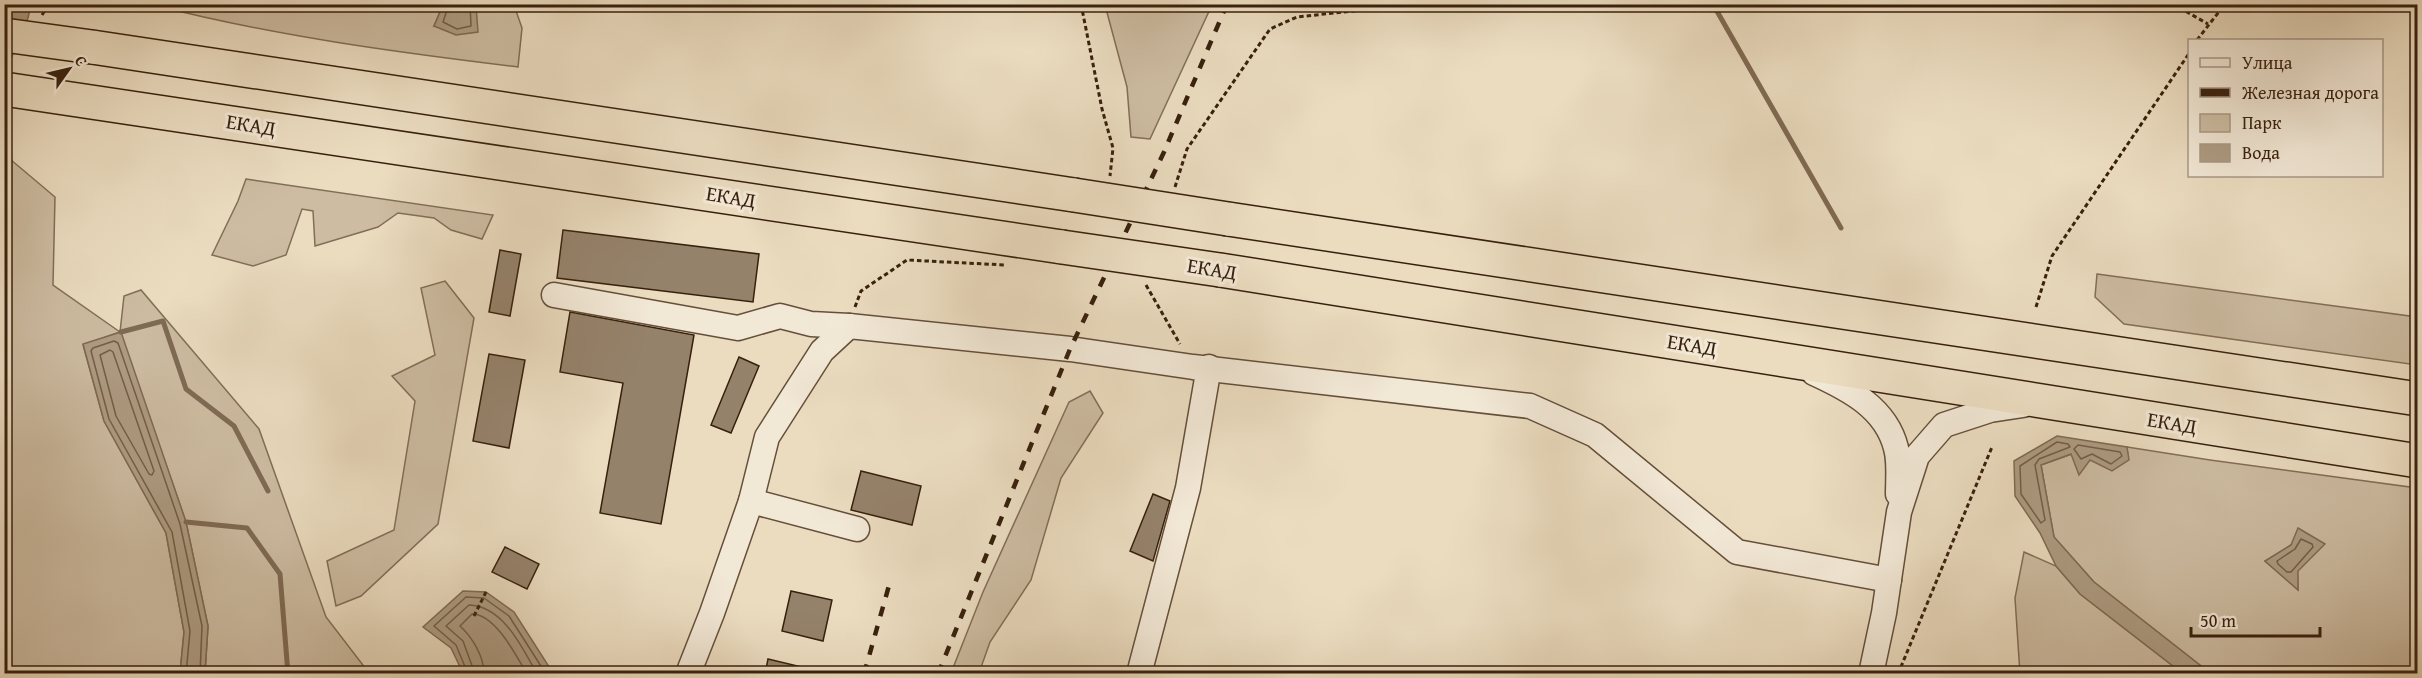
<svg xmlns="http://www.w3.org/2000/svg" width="2422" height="678" font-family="'Gentium Book Plus',serif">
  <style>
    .green { fill: #cdbca2; stroke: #826e58; stroke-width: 1.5; fill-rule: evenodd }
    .water { fill: #ae9c83; stroke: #7f6a54; stroke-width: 1.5 }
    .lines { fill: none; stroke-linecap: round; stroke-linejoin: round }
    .shore { stroke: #735e48; stroke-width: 1.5 }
    .stream { stroke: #7f6a54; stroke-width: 5 }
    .building { fill: #95826b; stroke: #38200e; stroke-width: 1.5 }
    .minor-casing { stroke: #654f3a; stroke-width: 27 }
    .highway-casing { stroke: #38200e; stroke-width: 36 }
    .path { stroke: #38200e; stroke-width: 3; stroke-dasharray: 4.5 3; stroke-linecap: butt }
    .minor { stroke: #f2e8d6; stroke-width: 24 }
    .highway { stroke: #ebdcc0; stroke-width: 33 }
    .rail { stroke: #38200e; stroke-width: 4.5; stroke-dasharray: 10 10; stroke-linecap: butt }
    .highway-bridge-casing { stroke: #38200e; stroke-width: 36; stroke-linecap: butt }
    .highway-bridge { stroke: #ebdcc0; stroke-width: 33 }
    .labels { text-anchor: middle; stroke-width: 6; stroke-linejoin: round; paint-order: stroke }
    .street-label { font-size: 21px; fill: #38200e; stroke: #f2e8d6 }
  </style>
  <rect width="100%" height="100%" fill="#ebdcc0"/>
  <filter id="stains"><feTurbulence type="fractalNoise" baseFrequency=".00333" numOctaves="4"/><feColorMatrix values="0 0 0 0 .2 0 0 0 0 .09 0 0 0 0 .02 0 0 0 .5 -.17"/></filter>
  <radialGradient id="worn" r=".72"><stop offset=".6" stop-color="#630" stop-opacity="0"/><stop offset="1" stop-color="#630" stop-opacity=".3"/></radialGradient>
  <g class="green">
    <path d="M154,5H443L434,26L478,5H514L522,28L518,67C395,52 274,36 154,5Z"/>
    <path d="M1208,5L1211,7L1150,139L1131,137L1127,87L1105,5Z"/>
    <path d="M4,154L55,197L53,285L120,332L124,296L141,290L259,429L326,617L369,673H205L208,626L186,522L120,332L83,345L104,421L166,533L184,632L180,673H5Z"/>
    <path d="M246,179L493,215L482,239L451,230L434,218L398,213L378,227L315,246L313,211L302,209L286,255L253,266L212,255L238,201Z"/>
    <path d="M2097,274L2417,317V365L2124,324L2095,297Z"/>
    <path d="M445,281L474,318L438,524L361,596L336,606L327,561L394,530L415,401L392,376L435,355L421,288Z"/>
    <path d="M1090,391L1103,413L1061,478L1031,580L990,642L979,673H951L983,592L1069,402Z"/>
    <path d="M2127,447L2210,460L2417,488V673H2210L2094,582L2054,537L2041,465L2072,454L2079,474L2090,459L2128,460ZM2291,545L2297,571L2298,589L2265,561Z"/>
    <path d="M2024,552L2056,566L2080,594L2182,673L2020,674L2015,598Z"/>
  </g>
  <g class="water">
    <path d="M5,5H31L28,18L5,73Z"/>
    <path d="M443,5H478L476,6L478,32L456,35L434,26Z"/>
    <path d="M121,332L186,522L208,626L205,673H180L184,632L166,533L104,421L83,344Z"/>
    <path d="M2057,436L2127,447L2129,460L2112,471L2090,460L2079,475L2071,454L2041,465L2054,537L2094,582L2210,673H2182L2080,594L2056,566L2040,533L2015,496L2014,461Z"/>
    <path d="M2298,528L2325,544L2298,571V590L2265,561L2291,545Z"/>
    <path d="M463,591L486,592L514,612L553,673H463L451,648L423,627Z"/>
  </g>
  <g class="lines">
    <g class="shore">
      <path d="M449,4L443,22L457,29L471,26L470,4"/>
      <path d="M110,350L113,352L154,471L152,475L149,474L116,416L100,355Z"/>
      <path d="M2057,442L2068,444L2070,447L2039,459L2035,465L2045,520L2041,523L2021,494L2020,466Z"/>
      <path d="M2078,445L2120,452L2122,456L2111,464L2092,454L2081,459L2074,449Z"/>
      <path d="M2301,539L2312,544L2313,547L2291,572H2287L2278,564L2277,561L2295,549Z"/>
      <path d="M186,674L190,631L172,532L109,419L91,351L93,348L114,341L118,343L180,524L202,626L200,674"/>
      <path d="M468,674L456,645L434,626L466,597L484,598L509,616L546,674"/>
      <path d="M475,674L463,641L446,626L469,605C503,606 522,647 537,674"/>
      <path d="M484,674C484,656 472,637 460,626L472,614C495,614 516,655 527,674"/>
    </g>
    <g class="stream">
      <path d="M1714,6L1841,228"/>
      <path d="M121,332L163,321L186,389L234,426L268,491"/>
      <path d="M186,522L247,528L280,574L288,674"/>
    </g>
  </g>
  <g class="building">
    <path d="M563,230L759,254L753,302L557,278Z"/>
    <path d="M500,250L521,254L510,316L489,312Z"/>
    <path d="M570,312L694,335L661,524L600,513L623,383L560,372Z"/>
    <path d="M489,354L525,360L509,448L473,441Z"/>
    <path d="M739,357L759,366L731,433L711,425Z"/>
    <path d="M861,471L921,486L912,525L851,510Z"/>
    <path d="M1153,494L1170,501L1153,561L1130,551Z"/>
    <path d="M505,547L539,564L527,589L492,572Z"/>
    <path d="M791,591L832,600L823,641L782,631Z"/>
    <path d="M768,659L806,668L805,674H765Z"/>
  </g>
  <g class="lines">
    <g class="minor-casing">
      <g id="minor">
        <path d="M554,295L738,328L780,316L811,324L849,326"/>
        <path d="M1814,373C1849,389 1886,408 1896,448C1900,462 1898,480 1898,494"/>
        <path d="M751,501L857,529"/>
        <path d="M688,674L712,613L751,501L767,437L822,351L849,326L1070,349L1193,367L1530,406L1595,435L1737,552L1889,580"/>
        <path d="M1139,674L1188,488L1209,367"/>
        <path d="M1871,674L1884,613L1899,512L1917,456L1944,425L1990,410L2023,405"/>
      </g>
    </g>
    <g class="highway-casing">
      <g id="highway">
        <path d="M92,47L1074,195"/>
        <path d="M4,89L1062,247"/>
        <path d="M1228,219L2418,399"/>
        <path d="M1220,270L2418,461"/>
      </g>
    </g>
    <g class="path">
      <path d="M1081,4L1102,109L1113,148L1110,176"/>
      <path d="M2173,4L2208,24"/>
      <path d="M42,15L49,4"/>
      <path d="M2197,40L2225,4"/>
      <path d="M1175,187L1187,149L1270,29L1297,17L1418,4"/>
      <path d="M1146,285L1180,344"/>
      <path d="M855,307L861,291L907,260L1005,265"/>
      <path d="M2036,307L2052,256L2190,52"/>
      <path d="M474,616L486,592"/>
      <path d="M1898,674L1992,447"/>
    </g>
    <use href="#minor" class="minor"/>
    <use href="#highway" class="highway"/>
    <g class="rail">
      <path d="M864,674L890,582"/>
      <path d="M938,674L1070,349L1164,152L1227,4"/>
    </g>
    <g class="highway-bridge-casing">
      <g id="highway-bridge">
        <path d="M4,35L92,47"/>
        <path d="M1074,195L1228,219"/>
        <path d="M1062,247L1220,270"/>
      </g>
    </g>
    <use href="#highway-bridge" class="highway-bridge"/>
  </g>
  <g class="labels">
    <g class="street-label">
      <text transform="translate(251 125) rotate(9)" y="7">ЕКАД</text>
      <text transform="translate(731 197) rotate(9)" y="7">ЕКАД</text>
      <text transform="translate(1212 269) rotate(9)" y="7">ЕКАД</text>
      <text transform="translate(1692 345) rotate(9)" y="7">ЕКАД</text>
      <text transform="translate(2172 423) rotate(9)" y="7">ЕКАД</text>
    </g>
  </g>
  <rect width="2422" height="678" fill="none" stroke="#ebdcc0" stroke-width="24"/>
  <rect x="6" y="6" width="2410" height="666" fill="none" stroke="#38200e" stroke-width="3"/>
  <rect x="12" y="12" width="2398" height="654" fill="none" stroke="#38200e" stroke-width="1.5"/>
  <rect x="2188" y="39" width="195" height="138" fill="#f2e8d6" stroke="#a89886" stroke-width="1.5"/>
  <rect x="2200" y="58" width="30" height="9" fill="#f2e8d6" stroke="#a89886" stroke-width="1.5"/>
  <text x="2242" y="69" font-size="18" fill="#38200e">Улица</text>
  <rect x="2200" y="88" width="30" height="9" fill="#38200e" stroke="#a89886" stroke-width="1.5"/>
  <text x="2242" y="99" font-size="18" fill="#38200e">Железная дорога</text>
  <rect x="2200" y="114" width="30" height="18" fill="#cdbca2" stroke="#a89886" stroke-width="1.5"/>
  <text x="2242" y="129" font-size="18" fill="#38200e">Парк</text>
  <rect x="2200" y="144" width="30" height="18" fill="#ae9c83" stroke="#a89886" stroke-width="1.5"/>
  <text x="2242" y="159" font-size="18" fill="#38200e">Вода</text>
  <g transform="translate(69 69) rotate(56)" stroke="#f2e8d6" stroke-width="4.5" paint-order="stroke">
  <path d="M0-4.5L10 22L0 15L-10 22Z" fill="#38200e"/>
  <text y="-9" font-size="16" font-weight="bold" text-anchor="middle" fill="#38200e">С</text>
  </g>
  <path d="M2191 627v9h129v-9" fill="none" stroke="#38200e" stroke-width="3"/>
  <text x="2200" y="627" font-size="18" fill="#38200e" stroke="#f2e8d6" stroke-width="4.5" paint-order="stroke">50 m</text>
  <rect width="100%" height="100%" filter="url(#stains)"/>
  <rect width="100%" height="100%" fill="url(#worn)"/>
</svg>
